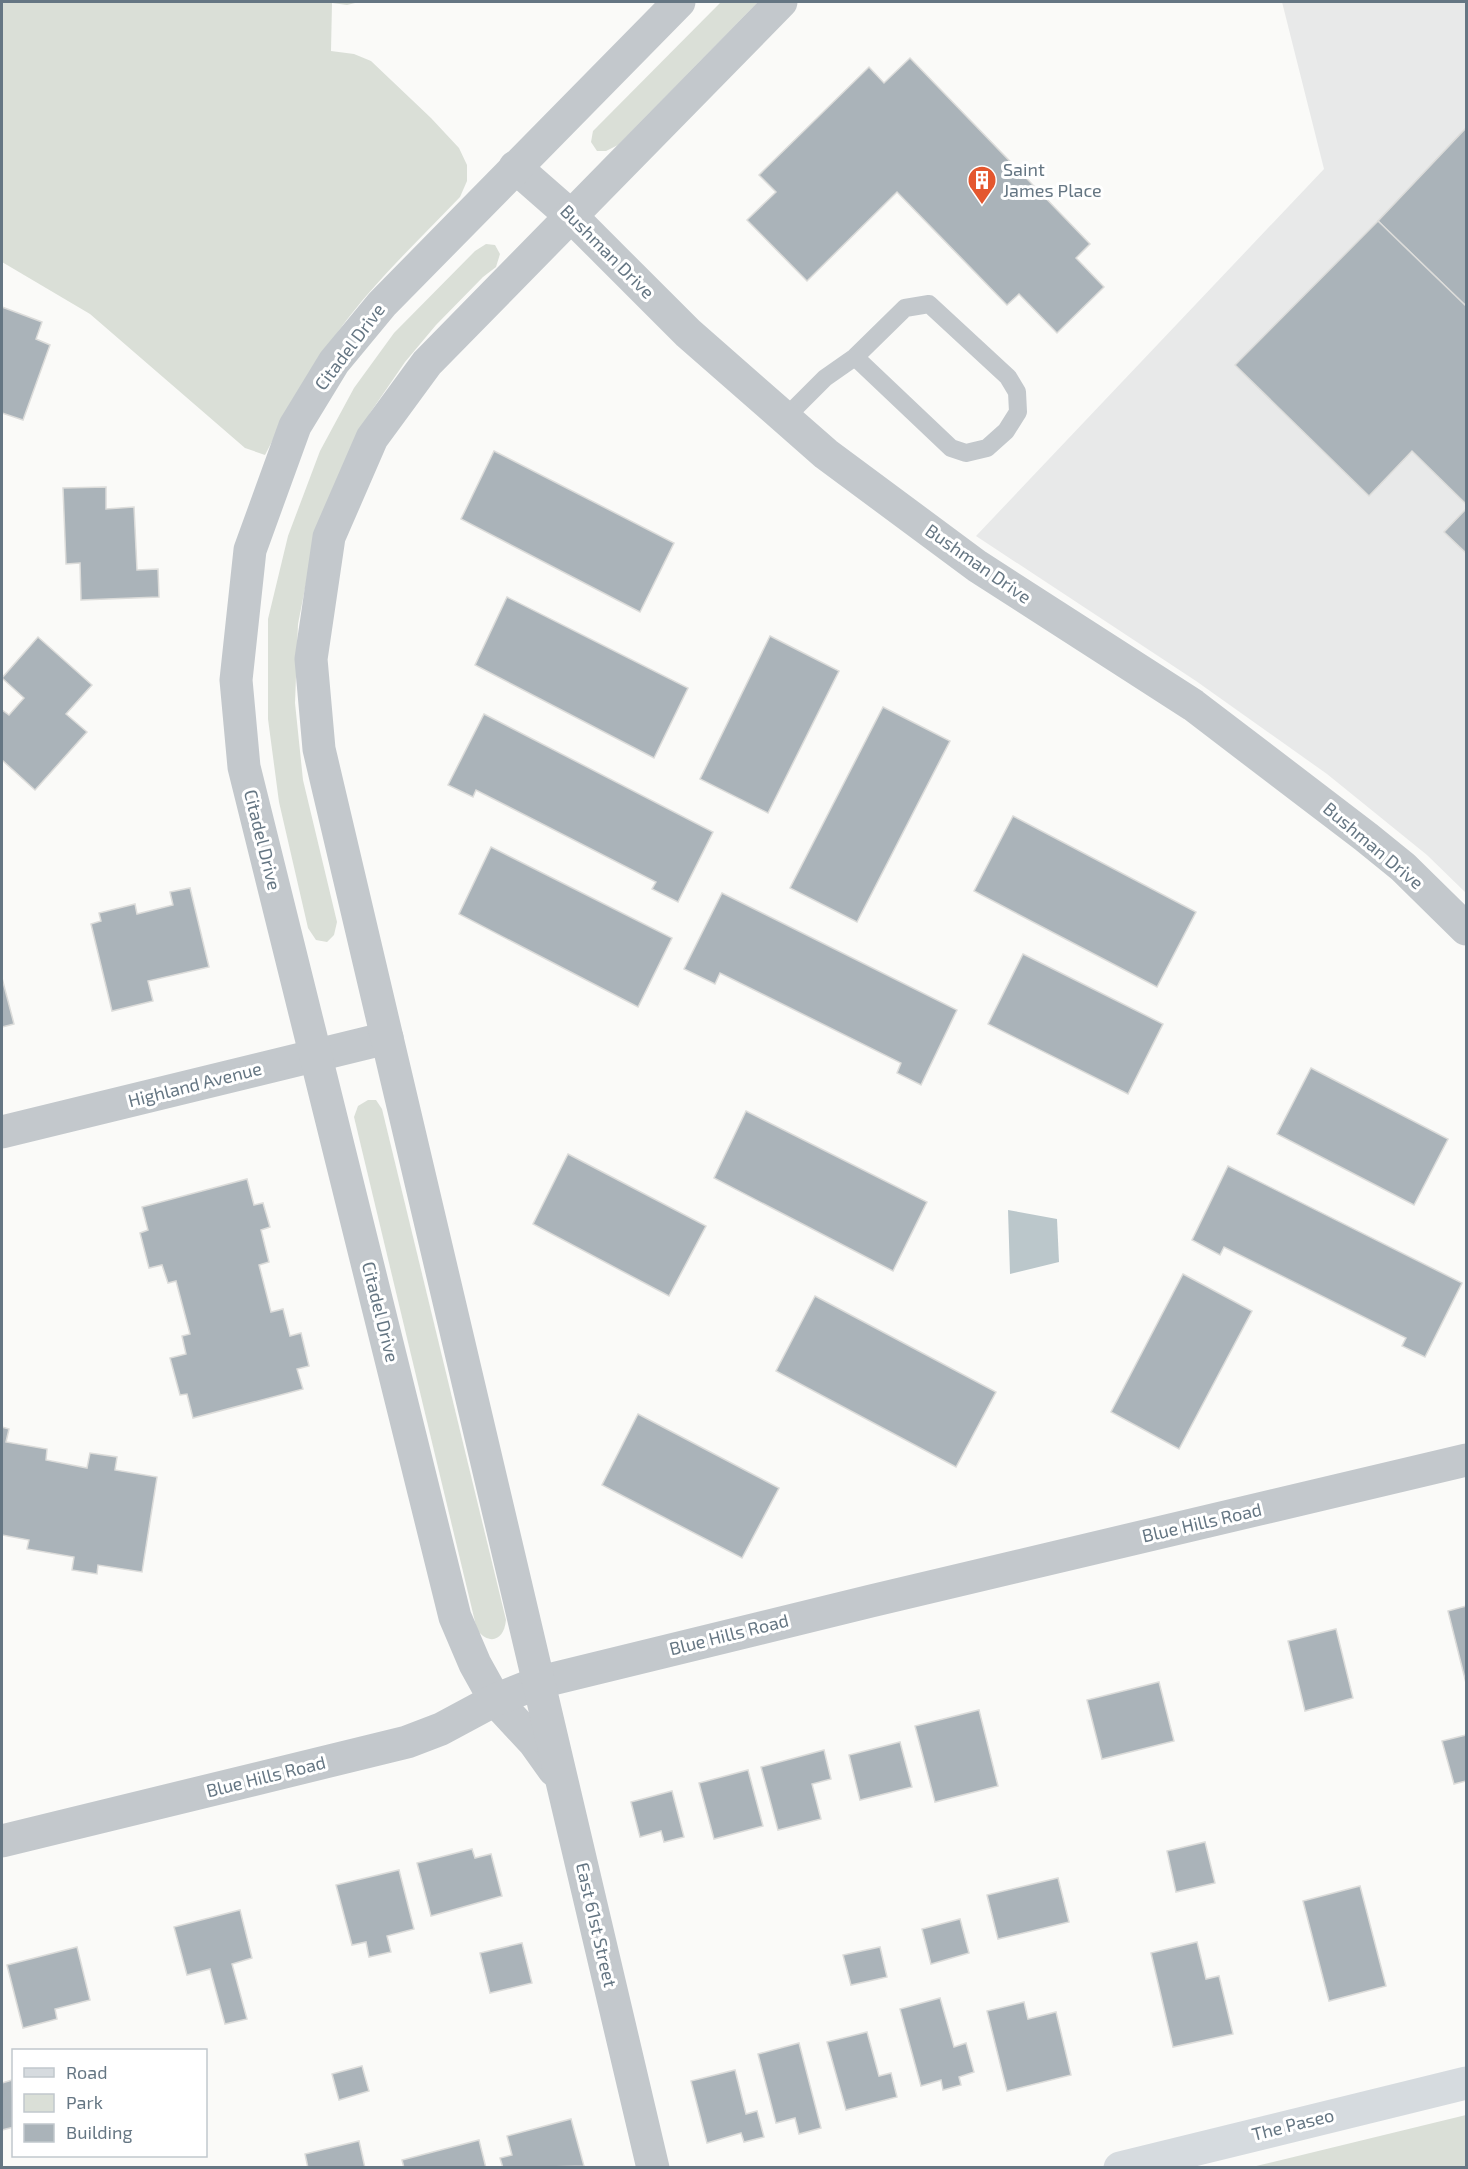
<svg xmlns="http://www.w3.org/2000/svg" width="1468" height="2169" font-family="'Exo 2',sans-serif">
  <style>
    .built { fill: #e8e9e9 }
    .green { fill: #dadfd7 }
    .water { fill: #bbc7cb }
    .building { fill: #aab3b9; stroke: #dcdcda; stroke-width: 1.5 }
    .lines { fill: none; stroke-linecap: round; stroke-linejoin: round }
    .service { stroke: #c3c8cc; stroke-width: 18 }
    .minor { stroke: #c3c8cc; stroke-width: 33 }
    .secondary { stroke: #d6dbdf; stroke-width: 33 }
    .labels { text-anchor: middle; stroke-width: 6; stroke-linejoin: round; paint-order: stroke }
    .poi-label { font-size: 18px; fill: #657683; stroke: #fff; text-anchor: start }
    .street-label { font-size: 18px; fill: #657683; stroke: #fff }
  </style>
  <rect width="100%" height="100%" fill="#fafaf8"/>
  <path class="built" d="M1282,2H1466V893L1427,855L1327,774L1196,681L976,536L1324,169Z"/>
  <g class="green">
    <path d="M2,2H359L347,5L332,3L331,51L354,54L371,61L431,118L459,148L467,165V181L460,197C419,240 375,281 340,329C310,369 287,412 265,455L245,448L90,314L2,262Z"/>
    <path d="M721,2H758L618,145L606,151H597L591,142L593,131Z"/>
    <path d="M486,244L495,245L500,254L496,267L483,277L436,325L405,362L370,413L311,558L298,624L295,703L303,780L337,922L334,935L327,942L316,940L308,928L279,802L268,719V619L288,536L320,451L354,388L394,333L475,251Z"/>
    <path d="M368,1100H376L382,1109L506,1620C504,1640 490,1646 477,1630L354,1117L358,1106Z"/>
    <path d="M1466,2115V2167H1252Z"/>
  </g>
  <path class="water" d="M1008,1210L1057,1219L1059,1262L1010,1274Z"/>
  <g class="building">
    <path d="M910,58L1090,244L1076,258L1104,287L1057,333L1019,294L1007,305L897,192L807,281L747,220L776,192L759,175L869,67L884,83Z"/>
    <path d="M1466,128V303L1465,305L1378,221Z"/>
    <path d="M1378,221L1466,306V504L1412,451L1369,496L1235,365Z"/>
    <path d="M2,307L42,322L36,339L50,345L23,420L2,413Z"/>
    <path d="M494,451L674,543L640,612L461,519Z"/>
    <path d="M106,487V509L134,507L137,570L158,569L159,597L81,600L80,563L66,564L63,488Z"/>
    <path d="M1466,509V553L1444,532Z"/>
    <path d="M507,597L688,688L654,758L475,665Z"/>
    <path d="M770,636L839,671L768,813L700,779Z"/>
    <path d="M38,637L92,685L66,714L87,732L35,790L2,760V710L9,715L24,698L2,678Z"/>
    <path d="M883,707L950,741L857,922L790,888Z"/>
    <path d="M484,714L713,832L678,902L652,889L656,882L476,790L473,797L448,785Z"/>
    <path d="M1013,816L1196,912L1157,987L974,891Z"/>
    <path d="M491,847L672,938L638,1007L459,914Z"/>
    <path d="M190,888L209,967L148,981L153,1001L112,1011L91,924L101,921L99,913L135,904L137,914L173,905L170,892Z"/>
    <path d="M722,893L957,1010L921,1085L897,1073L901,1063L720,973L715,984L684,969Z"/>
    <path d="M1023,954L1163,1024L1128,1094L988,1024Z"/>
    <path d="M2,978L14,1024L2,1027Z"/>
    <path d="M1311,1068L1448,1139L1414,1205L1277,1134Z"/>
    <path d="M746,1111L927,1202L893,1271L714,1178Z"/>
    <path d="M568,1154L706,1226L669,1296L533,1224Z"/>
    <path d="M1228,1166L1462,1283L1425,1357L1402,1346L1406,1338L1224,1247L1220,1255L1192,1240Z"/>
    <path d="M247,1179L254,1205L263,1203L270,1227L261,1230L269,1262L259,1265L271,1312L283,1309L290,1336L301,1333L309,1366L297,1369L303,1389L193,1418L187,1394L180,1395L170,1358L186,1354L182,1336L190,1334L176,1281L168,1283L162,1265L149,1268L140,1233L148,1230L142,1207Z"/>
    <path d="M1183,1274L1252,1311L1179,1449L1111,1412Z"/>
    <path d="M815,1296L996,1392L956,1467L776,1371Z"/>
    <path d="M638,1414L779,1488L742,1558L602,1485Z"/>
    <path d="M2,1427L9,1429L6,1442L47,1449L46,1460L87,1468L90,1453L117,1457L115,1470L157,1477L142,1572L98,1565L97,1574L72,1570L74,1557L27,1549L29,1540L2,1535Z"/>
    <path d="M1466,1606V1683L1448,1611Z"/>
    <path d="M1336,1629L1353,1698L1305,1711L1288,1641Z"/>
    <path d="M1159,1682L1174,1741L1102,1759L1087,1700Z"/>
    <path d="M979,1710L998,1786L935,1802L915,1726Z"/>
    <path d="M1466,1735V1781L1454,1784L1442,1741Z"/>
    <path d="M900,1742L912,1787L860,1800L849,1755Z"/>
    <path d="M824,1750L831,1779L812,1784L821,1819L778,1830L761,1767Z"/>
    <path d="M748,1770L763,1826L714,1839L699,1783Z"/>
    <path d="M672,1791L684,1837L664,1842L661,1831L640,1837L631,1802Z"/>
    <path d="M1205,1842L1215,1883L1176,1892L1167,1851Z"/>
    <path d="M472,1849L475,1858L491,1854L502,1896L431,1916L417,1863Z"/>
    <path d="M399,1870L414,1929L387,1936L391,1952L369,1957L366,1942L352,1945L336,1885Z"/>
    <path d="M1058,1878L1069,1922L998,1939L987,1895Z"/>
    <path d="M1360,1886L1386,1986L1329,2001L1303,1901Z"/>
    <path d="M240,1910L252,1958L232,1964L247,2019L225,2024L210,1969L187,1975L174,1927Z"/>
    <path d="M960,1919L969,1953L931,1964L922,1929Z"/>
    <path d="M1197,1942L1206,1979L1219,1976L1233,2034L1173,2047L1151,1953Z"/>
    <path d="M522,1943L532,1983L490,1993L480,1953Z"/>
    <path d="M77,1947L90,2000L55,2009L57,2019L23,2028L7,1965Z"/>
    <path d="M880,1947L887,1977L851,1985L843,1955Z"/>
    <path d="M940,1998L954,2047L966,2043L974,2072L959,2077L961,2085L943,2090L941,2080L921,2086L900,2009Z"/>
    <path d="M1024,2002L1028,2019L1056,2012L1071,2075L1007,2091L987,2011Z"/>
    <path d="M867,2032L879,2076L891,2073L897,2097L846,2110L827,2042Z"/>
    <path d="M799,2043L821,2128L799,2134L795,2118L776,2123L758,2054Z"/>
    <path d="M362,2066L369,2091L339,2100L332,2074Z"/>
    <path d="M735,2070L746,2114L757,2111L764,2137L744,2142L741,2133L707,2143L691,2081Z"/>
    <path d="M12,2080L14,2127L2,2130V2083Z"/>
    <path d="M571,2119L584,2166L503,2168L500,2158L512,2155L507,2136Z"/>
    <path d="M479,2140L486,2168H404L402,2160Z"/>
    <path d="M359,2141L365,2168H308L305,2154Z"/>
  </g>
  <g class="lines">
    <path class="service" d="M785,418L825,378L855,357L905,308L929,304L1008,377L1017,392L1018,412L1006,431L987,448L966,453L951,448L855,357"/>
    <g class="minor">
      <path d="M515,167L571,216L688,333L826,454L977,566L1193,705L1366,837L1403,867L1466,929"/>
      <path d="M2,1132L387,1038"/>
      <path d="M554,1770L534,1742L495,1700L475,1664L455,1617L244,767L236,680L250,550L295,426L334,362L382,304L679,2"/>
      <path d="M2,1841L407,1742L441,1729L495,1700L540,1682L871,1601L1466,1460"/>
      <path d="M653,2168L319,749L311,659L329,537L372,438L427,363L781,2"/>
    </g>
    <path class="secondary" d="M1120,2168L1466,2083"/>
  </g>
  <defs>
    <g id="building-pin" transform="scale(1.5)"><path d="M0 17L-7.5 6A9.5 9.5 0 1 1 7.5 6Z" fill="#e4572e" stroke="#fff"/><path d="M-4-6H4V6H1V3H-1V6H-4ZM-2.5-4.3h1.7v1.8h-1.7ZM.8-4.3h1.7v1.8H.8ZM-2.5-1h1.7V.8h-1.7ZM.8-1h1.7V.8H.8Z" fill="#fff"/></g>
  </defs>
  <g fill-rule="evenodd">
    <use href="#building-pin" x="982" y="180"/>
  </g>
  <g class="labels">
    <g class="poi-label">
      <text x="1003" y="176">Saint<tspan x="1003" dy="21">James Place</tspan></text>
    </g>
    <g class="street-label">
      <text transform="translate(607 252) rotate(45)" y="6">Bushman Drive</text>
      <text transform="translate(350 347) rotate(-53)" y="6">Citadel Drive</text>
      <text transform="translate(978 564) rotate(35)" y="6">Bushman Drive</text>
      <text transform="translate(262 840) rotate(76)" y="6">Citadel Drive</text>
      <text transform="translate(1373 846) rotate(40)" y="6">Bushman Drive</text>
      <text transform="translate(195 1085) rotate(-14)" y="6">Highland Avenue</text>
      <text transform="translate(380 1312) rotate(76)" y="6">Citadel Drive</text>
      <text transform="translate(1202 1523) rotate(-13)" y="6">Blue Hills Road</text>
      <text transform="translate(729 1635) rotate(-14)" y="6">Blue Hills Road</text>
      <text transform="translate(266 1777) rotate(-14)" y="6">Blue Hills Road</text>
      <text transform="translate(596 1925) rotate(77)" y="6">East 61st Street</text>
      <text transform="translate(1293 2125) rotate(-14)" y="6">The Paseo</text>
    </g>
  </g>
  <rect width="1468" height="2169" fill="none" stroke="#657683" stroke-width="6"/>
  <rect x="12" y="2049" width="195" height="108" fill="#ffffff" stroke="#c1c8cd" stroke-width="1.5"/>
  <rect x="24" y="2068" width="30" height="9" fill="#d6dbdf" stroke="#c1c8cd" stroke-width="1.5"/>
  <text x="66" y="2079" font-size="18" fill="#657683">Road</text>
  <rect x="24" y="2094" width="30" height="18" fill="#dadfd7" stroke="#c1c8cd" stroke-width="1.5"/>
  <text x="66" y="2109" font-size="18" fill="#657683">Park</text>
  <rect x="24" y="2124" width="30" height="18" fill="#aab3b9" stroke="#c1c8cd" stroke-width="1.5"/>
  <text x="66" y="2139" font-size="18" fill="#657683">Building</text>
</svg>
